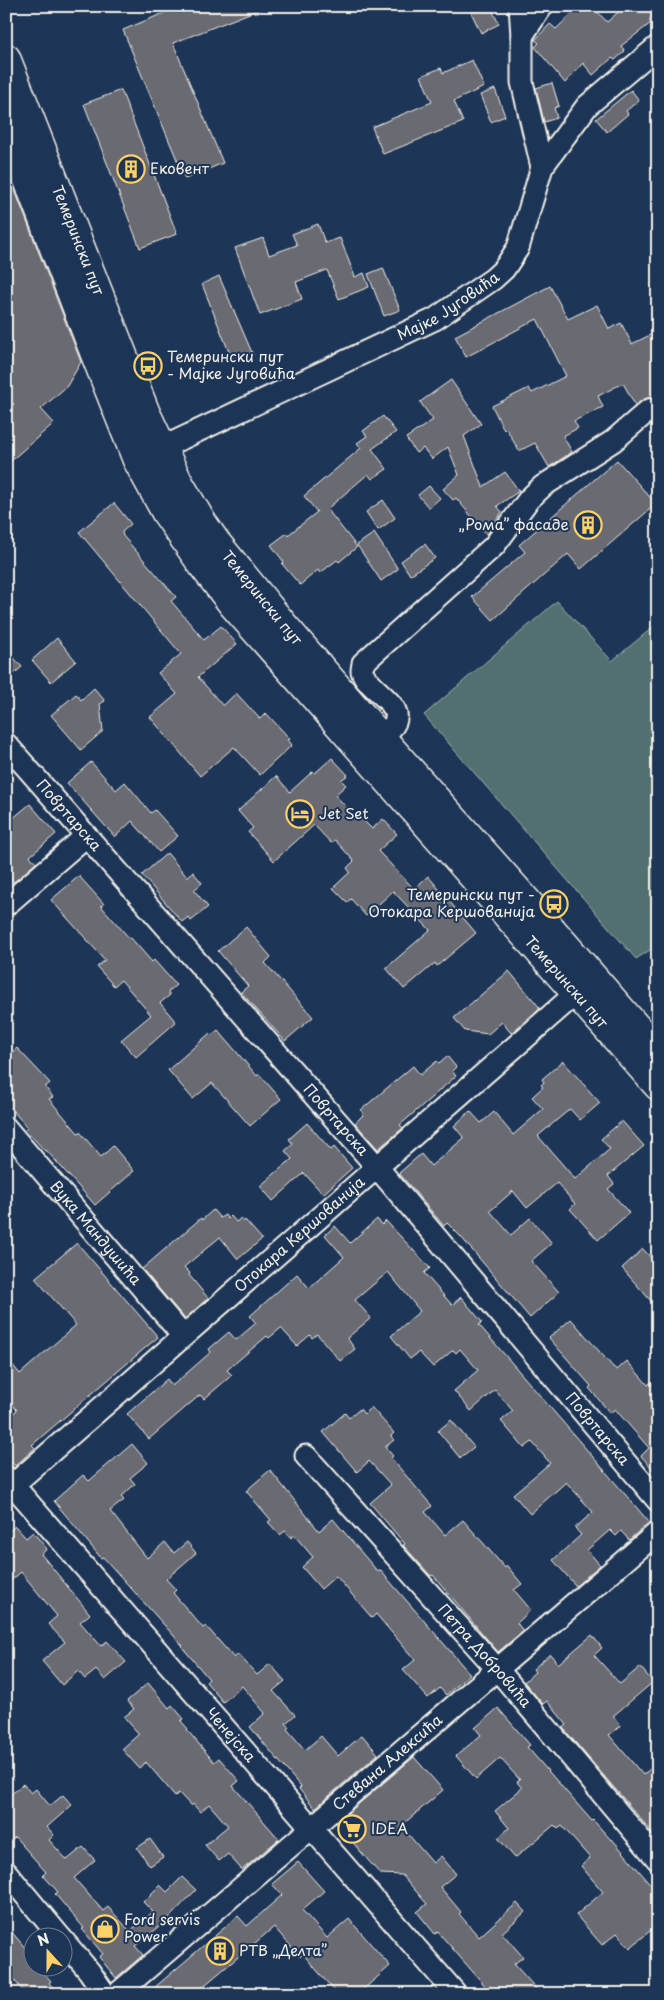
<svg xmlns="http://www.w3.org/2000/svg" width="664" height="2000" font-family="'Playpen Sans',sans-serif">
  <style>
    .green { fill: #53706f; stroke: #a4b0ac }
    .building { fill: #696a72; stroke: #f4f1e8 }
    .lines { fill: none; stroke-linecap: round; stroke-linejoin: round }
    .minor-casing { stroke: #f4f1e8; stroke-width: 25 }
    .major-casing { stroke: #f4f1e8; stroke-width: 31 }
    .minor { stroke: #1d3557; stroke-width: 21 }
    .major { stroke: #1d3557; stroke-width: 28 }
    .labels { text-anchor: middle; stroke-width: 4; stroke-linejoin: round; paint-order: stroke }
    .poi-label { font-size: 15px; fill: #f4f1e8; stroke: #1d3557; text-anchor: start }
    .street-label { font-size: 15px; fill: #f4f1e8; stroke: #1d3557 }
  </style>
  <rect width="100%" height="100%" fill="#1d3557"/>
  <filter id="ink" filterUnits="userSpaceOnUse"><feTurbulence type="fractalNoise" baseFrequency=".02" numOctaves="2"/><feDisplacementMap in="SourceGraphic" scale="10" xChannelSelector="R" yChannelSelector="G"/><feConvolveMatrix kernelMatrix="1 2 1 2 8 2 1 2 1" color-interpolation-filters="sRGB"/></filter>
  <g filter="url(#ink)">
    <path class="green" d="M557,601L612,661L658,623V945L636,959L424,715Z"/>
    <g class="building">
      <path d="M181,6L265,7L173,43L223,163L185,179L123,30Z"/>
      <path d="M468,6H490L499,24L481,33Z"/>
      <path d="M580,6H592L607,22L625,6H658V11L649,20L651,23L621,46L625,51L615,60L612,58L593,75L583,63L565,83L535,47L539,43L535,40L550,24L556,29Z"/>
      <path d="M472,60L484,87L454,101L463,122L383,154L372,127L432,102L421,76L441,68L443,73Z"/>
      <path d="M552,83L559,106L554,108L557,118L544,122L536,88Z"/>
      <path d="M495,89L505,116L491,122L480,95Z"/>
      <path d="M121,90L177,234L140,248L84,104Z"/>
      <path d="M631,90L639,100L626,111L628,114L607,132L596,119Z"/>
      <path d="M6,167L81,362L67,386L41,409L54,423L6,465V411L14,404L6,395Z"/>
      <path d="M318,224L325,243L340,238L355,277L364,273L369,287L339,299L327,270L296,282L302,299L260,315L235,248L263,238L269,255L297,245L292,234Z"/>
      <path d="M383,268L400,310L384,316L368,274Z"/>
      <path d="M219,276L253,355L233,362L202,284Z"/>
      <path d="M550,286L568,319L597,305L609,329L621,323L632,344L658,331V396L647,398L635,405L623,383L598,396L603,407L574,421L578,428L563,436L572,452L549,467L535,443L519,451L506,428L504,430L492,406L529,388L532,393L566,376L537,319L466,357L455,336Z"/>
      <path d="M451,380L481,424L464,436L483,487L505,472L519,491L497,506L502,512L487,535L456,498L453,500L443,489L459,475L448,447L432,459L423,448L416,453L406,438L433,420L420,402Z"/>
      <path d="M383,416L396,432L372,449L387,469L372,479L368,474L327,509L357,547L339,562L337,560L320,573L318,570L300,585L282,564L284,562L271,545L287,533L288,535L317,512L304,496L361,448L357,443L367,436L363,431Z"/>
      <path d="M617,460L656,504L581,569L568,554L493,620L472,597L525,552L519,545Z"/>
      <path d="M429,486L440,498L429,508L418,495Z"/>
      <path d="M383,500L395,518L378,530L366,512Z"/>
      <path d="M114,503L131,524L122,532L123,536L176,597L171,601L204,640L221,626L237,644L198,677L223,706L236,693L260,719L266,713L290,739L288,740L292,745L260,775L234,747L200,776L150,717L177,694L158,673L181,654L79,532Z"/>
      <path d="M374,533L398,569L381,581L357,545Z"/>
      <path d="M425,544L435,558L410,575L401,561Z"/>
      <path d="M57,638L76,661L51,682L32,660Z"/>
      <path d="M6,649L22,667L6,680Z"/>
      <path d="M94,688L105,701L100,704L103,731L81,750L51,715L76,694L81,700Z"/>
      <path d="M332,758L348,775L341,780L346,785L335,795L357,819L360,817L372,829L383,819L397,834L378,851L414,889L428,876L476,933L437,966L435,963L404,989L386,968L430,930L393,891L366,916L351,899L347,902L333,888L350,872L347,868L354,861L335,840L331,843L314,825L274,861L248,832L253,828L238,811L276,776L290,792L313,771L315,773Z"/>
      <path d="M91,762L116,790L125,782L151,813L155,810L178,836L159,852L132,821L115,837L67,783Z"/>
      <path d="M30,804L56,834L30,856L36,863L14,882L6,873V840L13,834L6,824Z"/>
      <path d="M167,853L187,877L193,872L202,883L194,890L208,907L191,921L188,917L182,922L142,875Z"/>
      <path d="M79,876L104,904L101,906L130,939L131,938L152,962L154,960L176,985L168,992L170,995L160,1003L176,1022L136,1057L121,1040L151,1015L121,980L114,986L97,967L105,960L51,900Z"/>
      <path d="M246,927L271,957L265,963L313,1017L285,1041L241,992L248,986L218,951Z"/>
      <path d="M509,971L540,1008L511,1033L502,1022L488,1034L465,1031L454,1018Z"/>
      <path d="M218,1030L257,1076L259,1074L281,1099L250,1126L212,1083L193,1099L168,1070L210,1033L212,1035Z"/>
      <path d="M17,1048L50,1083L45,1087L53,1097L49,1099L78,1133L80,1132L101,1157L113,1146L134,1171L95,1205L46,1150L45,1151L25,1129L27,1127L6,1103V1058Z"/>
      <path d="M447,1056L456,1067L452,1071L456,1076L400,1125L403,1128L378,1149L355,1123L364,1114L361,1110L413,1066L420,1075L437,1061L439,1063Z"/>
      <path d="M563,1061L600,1103L580,1120L570,1109L538,1136L575,1179L610,1149L601,1139L622,1121L644,1146L608,1176L614,1184L608,1189L629,1213L598,1240L570,1209L575,1204L557,1183L527,1208L513,1191L490,1211L511,1235L530,1218L552,1243L531,1261L559,1292L530,1318L461,1237L447,1223L444,1226L399,1173L421,1154L431,1166L464,1138L454,1126L470,1111L481,1123L494,1112L513,1135L543,1109L532,1097L543,1087L541,1085L544,1082L542,1079Z"/>
      <path d="M307,1123L331,1150L334,1147L352,1168L323,1194L304,1173L273,1201L260,1186L292,1159L285,1151L293,1144L289,1139Z"/>
      <path d="M213,1210L220,1218L225,1215L228,1219L231,1216L236,1222L241,1218L243,1222L245,1220L262,1239L238,1259L220,1237L184,1267L190,1273L189,1275L208,1298L185,1319L142,1269L201,1218L202,1220Z"/>
      <path d="M377,1219L382,1225L386,1221L430,1268L424,1273L452,1305L461,1297L482,1322L479,1325L649,1522L629,1540L621,1531L616,1536L610,1530L587,1550L600,1565L576,1586L553,1560L581,1535L575,1528L593,1512L566,1482L530,1514L513,1494L550,1463L532,1442L524,1448L501,1421L513,1411L495,1390L471,1411L454,1391L478,1370L460,1349L456,1353L453,1350L433,1367L419,1352L410,1359L391,1336L420,1311L388,1272L355,1300L371,1318L347,1338L355,1349L340,1361L317,1334L312,1338L310,1335L297,1346L281,1328L269,1338L267,1336L227,1370L232,1375L204,1399L200,1395L149,1439L127,1414L167,1379L172,1386L211,1352L209,1349L229,1332L236,1340L256,1323L250,1316L297,1274L309,1288L344,1257L325,1235L335,1226L350,1243Z"/>
      <path d="M77,1243L158,1337L32,1445L35,1448L15,1466L6,1456V1420L17,1410L6,1398V1357L20,1374L76,1325L35,1278Z"/>
      <path d="M643,1249L658,1266V1309L622,1268Z"/>
      <path d="M571,1319L613,1367L617,1370L627,1361L648,1385L651,1382L658,1390V1475L641,1456L649,1448L615,1409L610,1413L589,1388L591,1386L549,1338Z"/>
      <path d="M371,1407L394,1433L391,1436L394,1440L385,1447L393,1456L391,1458L432,1506L425,1512L445,1535L463,1520L505,1568L507,1566L522,1584L514,1590L531,1610L517,1623L523,1631L498,1652L433,1575L431,1576L403,1545L405,1544L370,1503L391,1485L369,1461L357,1472L323,1432L345,1413L349,1418L360,1409L364,1414Z"/>
      <path d="M451,1420L474,1447L460,1458L438,1431Z"/>
      <path d="M132,1444L148,1463L130,1478L135,1484L121,1497L124,1500L110,1511L147,1558L165,1542L174,1553L187,1542L196,1553L166,1579L176,1590L173,1593L203,1628L206,1626L234,1658L238,1654L257,1675L270,1664L285,1681L273,1691L295,1715L286,1723L289,1727L287,1729L305,1750L321,1736L338,1756L362,1735L378,1754L315,1808L299,1789L301,1787L250,1727L265,1713L242,1686L223,1702L206,1682L209,1679L182,1647L183,1646L103,1557L101,1558L54,1501L83,1475L89,1481Z"/>
      <path d="M270,1470L319,1531L333,1519L378,1572L380,1570L470,1674L446,1695L440,1688L428,1698L403,1670L415,1660L376,1614L372,1618L336,1576L321,1589L302,1567L313,1557L294,1535L291,1538L285,1531L280,1535L268,1522L271,1520L246,1491Z"/>
      <path d="M15,1526L26,1538L33,1532L47,1549L41,1554L90,1614L80,1622L101,1646L107,1641L126,1662L105,1680L96,1670L85,1679L78,1671L62,1685L42,1661L65,1642L48,1624L57,1616L21,1572L6,1585V1533Z"/>
      <path d="M592,1635L602,1648L594,1655L620,1684L640,1667L653,1682L613,1716L621,1726L609,1735L643,1775L658,1762V1839L563,1728L567,1725L547,1701L543,1704L524,1682L535,1672L533,1669L550,1654L558,1664Z"/>
      <path d="M148,1683L169,1708L172,1705L184,1719L181,1721L188,1729L187,1730L214,1762L219,1758L239,1781L233,1786L279,1839L242,1870L228,1854L219,1861L205,1845L228,1826L209,1804L200,1812L193,1804L191,1806L179,1793L175,1796L146,1762L139,1768L122,1749L139,1734L124,1717L134,1709L127,1701Z"/>
      <path d="M498,1708L530,1745L527,1747L592,1821L593,1820L611,1840L612,1839L658,1893V1924L630,1948L617,1933L602,1945L576,1915L603,1892L581,1866L590,1858L562,1826L558,1829L554,1825L515,1858L498,1838L509,1828L495,1811L522,1788L517,1782L520,1780L500,1758L476,1779L456,1756L481,1735L475,1728Z"/>
      <path d="M414,1757L443,1790L401,1826L433,1863L441,1856L456,1874L440,1887L461,1912L459,1914L479,1937L517,1903L525,1912L502,1933L523,1957L514,1964L541,1994H496L489,1986L487,1988L438,1932L435,1934L417,1912L427,1904L402,1875L380,1874L336,1823Z"/>
      <path d="M23,1784L31,1793L36,1789L50,1806L63,1795L72,1805L47,1827L54,1835L49,1840L67,1860L83,1847L95,1860L74,1878L103,1911L108,1907L130,1931L153,1912L143,1902L160,1885L167,1892L182,1877L196,1890L164,1923L135,1946L143,1955L116,1978L99,1957L103,1954L82,1929L84,1928L55,1894L58,1892L43,1875L46,1872L15,1837L6,1844V1799Z"/>
      <path d="M150,1839L163,1857L150,1866L137,1848Z"/>
      <path d="M298,1862L324,1891L302,1910L327,1938L349,1919L390,1966L358,1994H337L303,1954L300,1957L274,1927L194,1994H147L238,1916L247,1926L282,1895L272,1884Z"/>
      <path d="M6,1925L26,1949L25,1950L32,1959V1968H39L51,1981L49,1983L59,1994H26L6,1971Z"/>
    </g>
    <g class="lines">
      <g class="minor-casing">
        <g id="minor">
          <path d="M520,6L522,36V82L542,167"/>
          <path d="M522,36L542,6"/>
          <path id="s1" d="M149,454L435,319L493,279L504,269L518,248L542,167L587,106L658,46"/>
          <path d="M381,738C386,733 395,726 396,719C400,703 366,687 362,671C362,668 363,665 363,663L494,546L529,499L543,486L613,441L649,410L658,409"/>
          <path id="s2" d="M6,744L377,1167L658,1501"/>
          <path d="M6,905L86,836"/>
          <path id="s3" d="M6,1128L183,1336"/>
          <path id="s4" d="M306,1456L498,1670L658,1860"/>
          <path id="s5" d="M6,1477L456,1994"/>
          <path id="s6" d="M6,1491L588,983"/>
          <path d="M6,1872L61,1938"/>
          <path d="M62,1939L89,1971L105,1994"/>
          <path id="s7" d="M117,1994L658,1532"/>
        </g>
      </g>
      <g class="major-casing">
        <g id="major">
          <path id="s8" d="M6,58L145,411L178,481L202,522L216,542L287,629L377,733L542,918L658,1052"/>
          <path id="s9" d="M6,123L94,352L137,460L166,513L203,566L233,605L658,1086"/>
        </g>
      </g>
      <use href="#minor" class="minor"/>
      <use href="#major" class="major"/>
    </g>
  </g>
  <defs>
    <g id="building-ring" transform="scale(1.4375)"><circle r="9.5" fill="#1d3557" stroke="#ffd166" stroke-width="1.5"/><path d="M-4-6H4V6H1V3H-1V6H-4ZM-2.5-4.3h1.7v1.8h-1.7ZM.8-4.3h1.7v1.8H.8ZM-2.5-1h1.7V.8h-1.7ZM.8-1h1.7V.8H.8Z" fill="#ffd166"/></g>
    <g id="bus-ring" transform="scale(1.4375)"><circle r="9.5" fill="#1d3557" stroke="#ffd166" stroke-width="1.5"/><path d="M-5-6H5V4H4V6H2V4H-2V6H-4V4H-5ZM-3.5-4V0h7V-4ZM-3.5 1.2v1.5H-2V1.2ZM2 1.2v1.5H3.5V1.2Z" fill="#ffd166"/></g>
    <g id="hotel-ring" transform="scale(1.4375)"><circle r="9.5" fill="#1d3557" stroke="#ffd166" stroke-width="1.5"/><path d="M-6-4.5h1.5V1H6V5H4.5V3h-9V5H-6ZM-4 0a1.8 1.8 0 1 1 3.6 0ZM.5 0V-2.5h3Q6-2.5 6 0Z" fill="#ffd166"/></g>
    <g id="supermarket-ring" transform="scale(1.4375)"><circle r="9.5" fill="#1d3557" stroke="#ffd166" stroke-width="1.5"/><path d="M-6-5.5h2.5l.6 2H6L4.5 2H-2.5L-4.4-4H-6ZM-1.5 3.2a1.3 1.3 0 1 0 .1 0ZM3 3.2a1.3 1.3 0 1 0 .1 0Z" fill="#ffd166"/></g>
    <g id="shop-ring" transform="scale(1.4375)"><circle r="9.5" fill="#1d3557" stroke="#ffd166" stroke-width="1.5"/><path d="M-5-2.5h2.3a2.7 3.5 0 0 1 5.4 0H5L5.5 6h-11ZM-1.5-2.5h3a1.5 2.3 0 0 0-3 0Z" fill="#ffd166"/></g>
  </defs>
  <g fill-rule="evenodd">
    <use href="#building-ring" x="131" y="169"/>
    <use href="#bus-ring" x="148" y="366"/>
    <use href="#building-ring" x="588" y="525"/>
    <use href="#hotel-ring" x="300" y="814"/>
    <use href="#bus-ring" x="554" y="904"/>
    <use href="#supermarket-ring" x="352" y="1829"/>
    <use href="#shop-ring" x="105" y="1929"/>
    <use href="#building-ring" x="220" y="1951"/>
  </g>
  <g class="labels">
    <g class="poi-label">
      <text x="150" y="174">Ековент</text>
      <text x="167" y="362">Темерински пут<tspan x="167" dy="17">- Мајке Југовића</tspan></text>
      <text x="569" y="530" text-anchor="end">„Рома” фасаде</text>
      <text x="319" y="819">Jet Set</text>
      <text x="535" y="900" text-anchor="end">Темерински пут -<tspan x="535" dy="17">Отокара Кершованија</tspan></text>
      <text x="371" y="1834">IDEA</text>
      <text x="124" y="1925">Ford servis<tspan x="124" dy="17">Power</tspan></text>
      <text x="239" y="1956">РТВ „Делта”</text>
    </g>
    <g class="street-label">
      <text dy="5" stroke="none"><textPath href="#s8" startOffset="196">Темерински пут</textPath></text>
      <text dy="5" stroke="none"><textPath href="#s1" startOffset="334">Мајке Југовића</textPath></text>
      <text dy="5" stroke="none"><textPath href="#s8" startOffset="601">Темерински пут</textPath></text>
      <text dy="5" stroke="none"><textPath href="#s2" startOffset="95">Повртарска</textPath></text>
      <text dy="5" stroke="none"><textPath href="#s9" startOffset="1039">Темерински пут</textPath></text>
      <text dy="5" stroke="none"><textPath href="#s2" startOffset="500">Повртарска</textPath></text>
      <text dy="5" stroke="none"><textPath href="#s3" startOffset="138">Вука Мандушића</textPath></text>
      <text dy="5" stroke="none"><textPath href="#s6" startOffset="390">Отокара Кершованија</textPath></text>
      <text dy="5" stroke="none"><textPath href="#s2" startOffset="905">Повртарска</textPath></text>
      <text dy="5" stroke="none"><textPath href="#s4" startOffset="268">Петра Добровића</textPath></text>
      <text dy="5" stroke="none"><textPath href="#s5" startOffset="342">Ченејска</textPath></text>
      <text dy="5" stroke="none"><textPath href="#s7" startOffset="356">Стевана Алексића</textPath></text>
    </g>
  </g>
  <rect width="664" height="2000" fill="none" stroke="#1d3557" stroke-width="25"/>
  <rect x="12" y="12" width="639" height="1975" fill="none" stroke="#f4f1e8" stroke-width="2" filter="url(#ink)"/>
  <g transform="translate(48 1952) rotate(339)"><circle r="24" fill="#1d3557" stroke="#738091"/>
  <path d="M0-4L9 19L0 12L-9 19Z" fill="#ffd166"/>
  <text y="-8" font-size="14" font-weight="bold" text-anchor="middle" fill="#f4f1e8">N</text>
  </g>
</svg>
